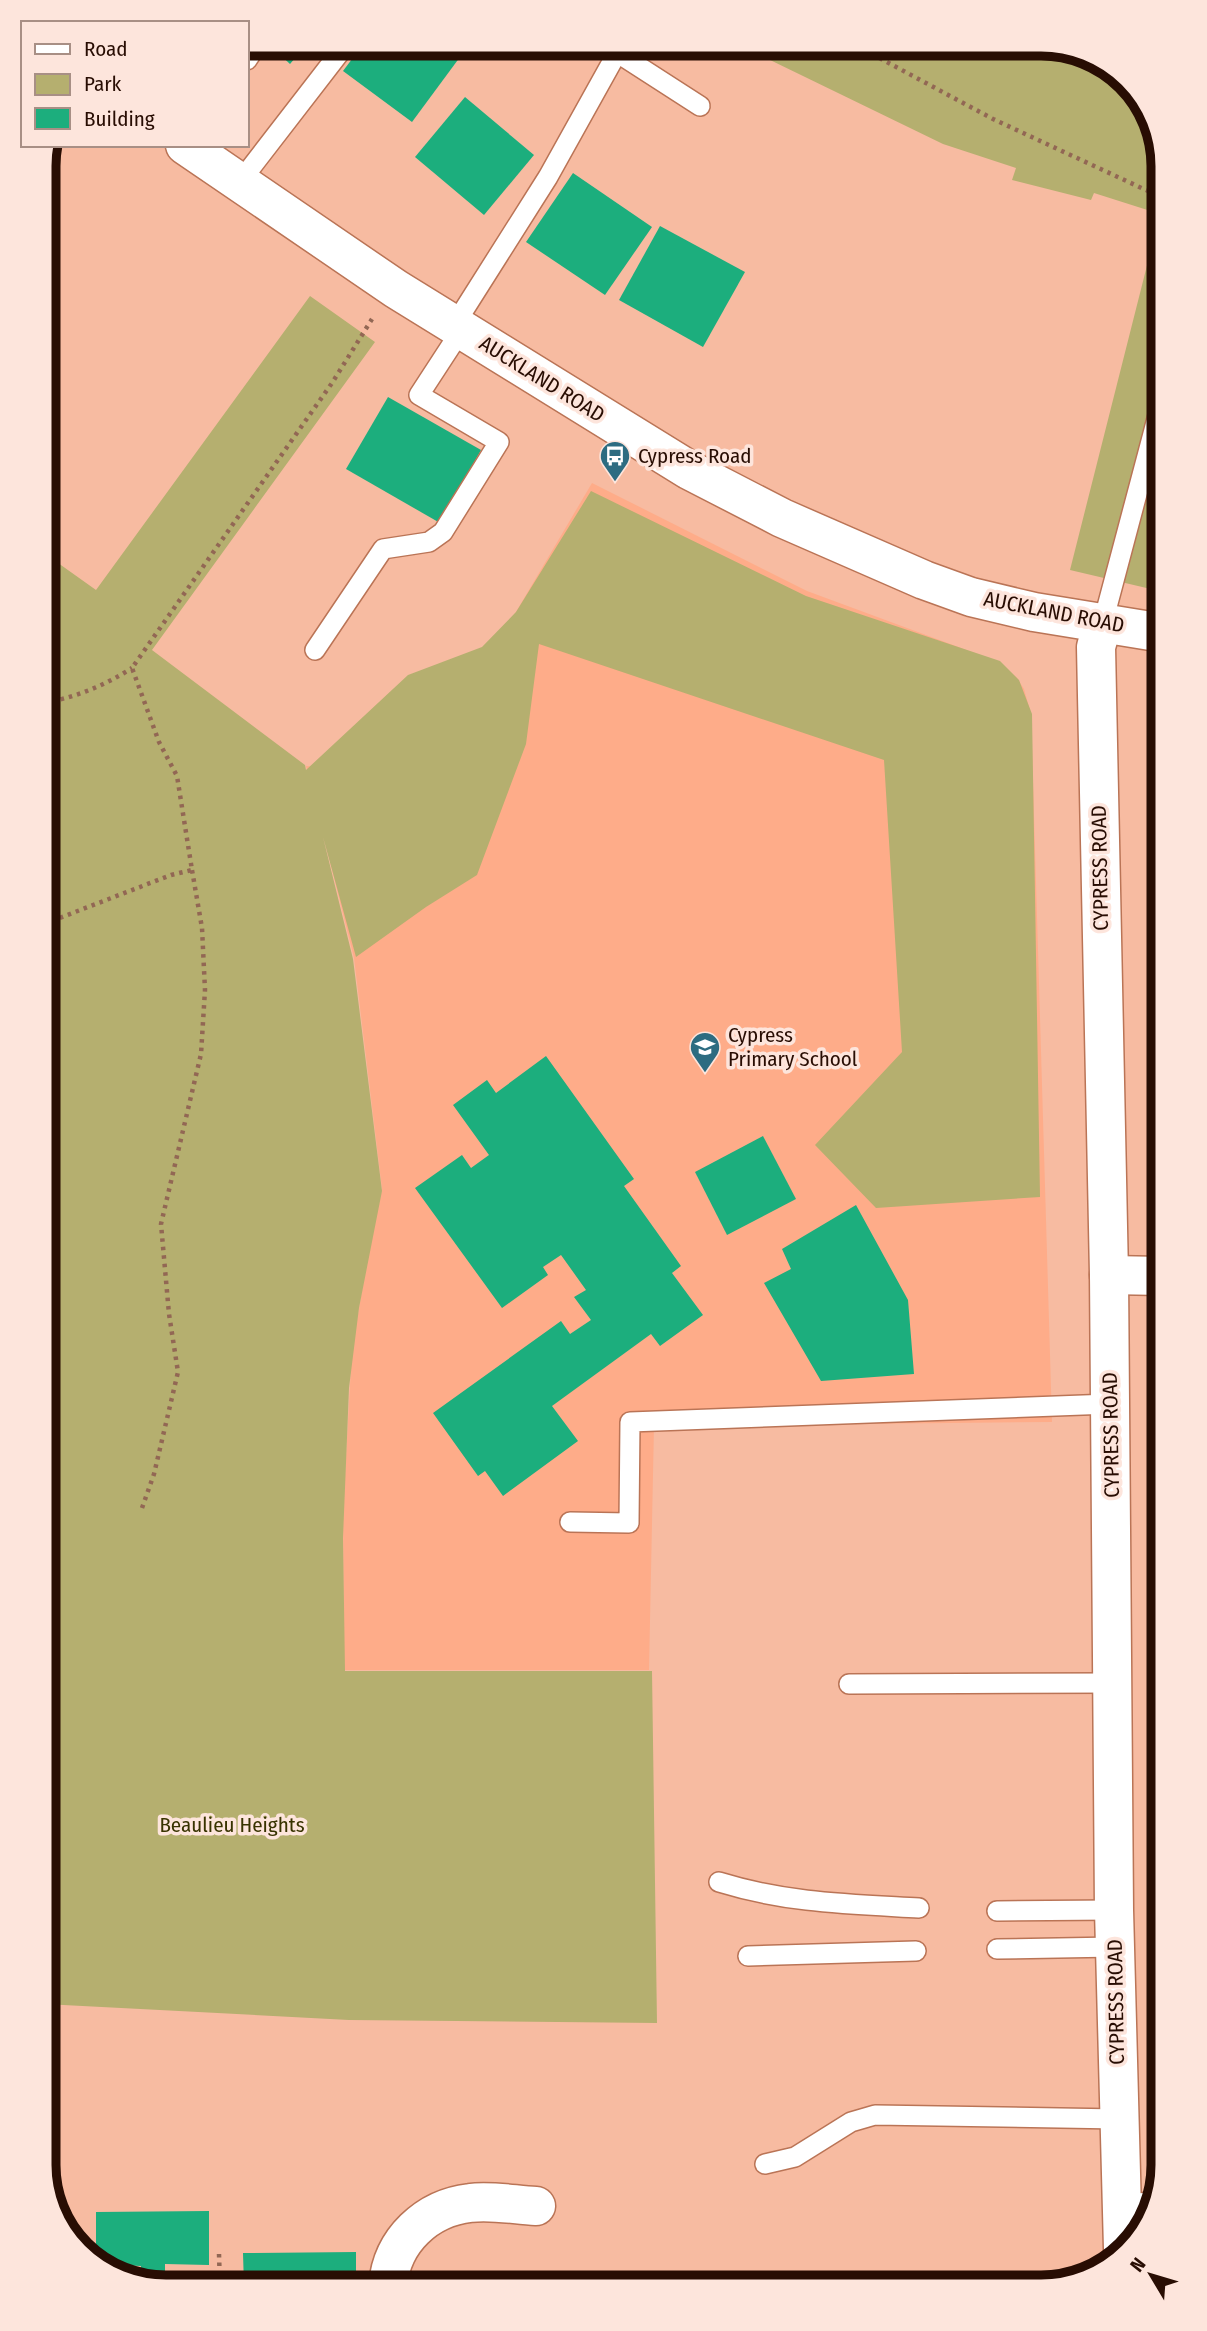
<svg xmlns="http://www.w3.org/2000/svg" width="1207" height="2331" font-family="'Fira Sans Condensed',sans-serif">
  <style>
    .built { fill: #feac89 }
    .green { fill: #b5af6f }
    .building { fill: #1cae7d }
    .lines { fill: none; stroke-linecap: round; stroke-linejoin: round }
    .lane-casing { stroke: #ba7456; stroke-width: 22 }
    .street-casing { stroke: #ba7456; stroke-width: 41 }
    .path { stroke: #926754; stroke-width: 4.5; stroke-dasharray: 3.5 5; stroke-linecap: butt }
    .lane { stroke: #fff; stroke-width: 19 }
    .street { stroke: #fff; stroke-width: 38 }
    .labels { text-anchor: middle; stroke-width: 7; stroke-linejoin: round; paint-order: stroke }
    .street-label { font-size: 21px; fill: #280d03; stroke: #fde5dc }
    .poi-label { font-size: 21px; fill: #280d03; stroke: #fde5dc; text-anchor: start }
    .park-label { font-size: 21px; fill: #383300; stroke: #fde5dc }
    .rim { fill: none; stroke: #280d03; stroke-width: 9 }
  </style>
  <rect width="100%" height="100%" fill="#f7bba1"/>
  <path class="built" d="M592,483L807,591L999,662L1017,678L1024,689L1031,714L1052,1422L654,1426L649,1670H344L343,1511L352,1349L368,1256L382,1189L354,958L306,766L421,773Z"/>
  <g class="green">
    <path d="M1050,44L1115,69L1154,119L1163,166V559L1155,590L1070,570L1160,214L1094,193L1091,200L1012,180L1016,168L943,144L768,59L749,47Z"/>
    <path d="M310,296L375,342L152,650L305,765L306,770L408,675L482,647L516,612L591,491L806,596L1000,661L1019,680L1032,714L1040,1197L876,1208L815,1145L902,1052L884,760L539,644L526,744L477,875L426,907L356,957L323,837L353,959L382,1191L359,1308L349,1388L343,1538L345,1671H652L657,2023L349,2020L44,2004V553L96,590Z"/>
  </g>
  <g class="building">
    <path d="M450,50L460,57L412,122L343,71L358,51Z"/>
    <path d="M276,51H301L290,64Z"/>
    <path d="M465,97L534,155L484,215L415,157Z"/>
    <path d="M573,173L652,227L605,295L526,242Z"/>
    <path d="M660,226L745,272L703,347L619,300Z"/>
    <path d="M388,397L481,450L440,523L346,469Z"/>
    <path d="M546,1056L634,1179L624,1186L681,1266L672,1273L703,1315L660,1346L651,1334L552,1406L578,1441L503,1496L485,1471L478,1476L433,1413L561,1321L570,1334L591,1320L574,1297L586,1290L561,1255L543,1267L548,1275L502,1308L415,1188L462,1155L471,1168L489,1155L453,1105L487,1080L496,1093Z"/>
    <path d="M763,1136L796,1199L727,1235L695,1172Z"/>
    <path d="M856,1205L908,1300L914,1374L821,1381L764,1283L791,1269L782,1249Z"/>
    <path d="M209,2211V2265L165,2264V2287H158L140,2280L141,2266L96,2264V2212Z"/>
    <path d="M356,2252V2285L244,2286L243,2253Z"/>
  </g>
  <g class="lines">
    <g class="lane-casing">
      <g id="lane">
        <path d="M610,48L700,106"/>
        <path d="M247,60L251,54"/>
        <path d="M239,183L341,51"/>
        <path d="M455,324L548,177L617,53"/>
        <path d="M1103,622L1163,396"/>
        <path d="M315,650L383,549L429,542L443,532L499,442L419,395L462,329"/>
        <path d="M570,1522L629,1523L630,1422L1110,1404"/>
        <path d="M849,1684L1112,1683"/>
        <path d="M719,1882C787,1903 848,1904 919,1908"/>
        <path d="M997,1911L1114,1910"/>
        <path d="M997,1949L1115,1947"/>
        <path d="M748,1956L916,1951"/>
        <path d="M765,2164L795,2157L851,2122L875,2115L1119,2119"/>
        <path d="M1121,2204L1152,2202"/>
      </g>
    </g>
    <g class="street-casing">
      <g id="street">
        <path d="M185,145L396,289L689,470L782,518L924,580L971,597L1034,612L1163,633"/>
        <path d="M1103,622L1096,647L1109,1275L1114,1910L1123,2249"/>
        <path d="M1109,1275L1163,1276"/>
        <path d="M388,2285C392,2240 427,2208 470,2203C491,2200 515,2205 536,2206"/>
      </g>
    </g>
    <g class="path">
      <path d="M857,46L993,119L1163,198"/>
      <path d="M44,703C76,697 104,686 132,668"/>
      <path d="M44,924L171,875L192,870L177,776L159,742L132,668L332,383L372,319"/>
      <path d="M142,1508L154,1474L178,1372L169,1314L161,1224L201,1054L205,990L202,928L192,870"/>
      <path d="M219,2254L220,2286"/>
    </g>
    <use href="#lane" class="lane"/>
    <use href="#street" class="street"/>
  </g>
  <defs>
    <g id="bus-pin" transform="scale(1.575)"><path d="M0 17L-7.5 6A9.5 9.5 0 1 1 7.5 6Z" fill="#2d6c81" stroke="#fde5dc"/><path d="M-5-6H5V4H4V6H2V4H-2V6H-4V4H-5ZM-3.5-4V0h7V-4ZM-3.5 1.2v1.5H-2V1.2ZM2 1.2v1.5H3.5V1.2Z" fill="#fff"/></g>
    <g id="school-pin" transform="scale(1.575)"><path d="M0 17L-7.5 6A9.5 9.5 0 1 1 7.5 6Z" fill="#2d6c81" stroke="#fde5dc"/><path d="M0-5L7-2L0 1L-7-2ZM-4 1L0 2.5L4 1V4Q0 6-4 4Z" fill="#fff"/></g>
  </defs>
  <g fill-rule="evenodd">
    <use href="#bus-pin" x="615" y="456"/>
    <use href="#school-pin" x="705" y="1047"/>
  </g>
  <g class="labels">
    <g class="street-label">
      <text transform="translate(542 379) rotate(32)" y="7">AUCKLAND ROAD</text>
      <text transform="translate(1054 612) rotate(11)" y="7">AUCKLAND ROAD</text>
      <text transform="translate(1100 868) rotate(-91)" y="7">CYPRESS ROAD</text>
      <text transform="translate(1111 1435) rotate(-91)" y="7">CYPRESS ROAD</text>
      <text transform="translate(1116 2002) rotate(-91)" y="7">CYPRESS ROAD</text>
    </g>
    <g class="poi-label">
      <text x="638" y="463">Cypress Road</text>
      <text x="728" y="1042">Cypress<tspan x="728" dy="24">Primary School</tspan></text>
    </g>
    <g class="park-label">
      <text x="232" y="1832">Beaulieu Heights</text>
    </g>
  </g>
  <path d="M0 0H1207V2331H0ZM166 56H1041A110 110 0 0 1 1151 166V2165A110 110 0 0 1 1041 2275H166A110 110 0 0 1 56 2165V166A110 110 0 0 1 166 56Z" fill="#fde5dc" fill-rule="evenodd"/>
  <path class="rim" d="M166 56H1041A110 110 0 0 1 1151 166V2165A110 110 0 0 1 1041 2275H166A110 110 0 0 1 56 2165V166A110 110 0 0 1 166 56Z"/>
  <rect x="21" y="21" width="228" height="126" fill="#fde5dc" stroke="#a88f85" stroke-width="2"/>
  <rect x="35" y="44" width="35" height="10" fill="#ffffff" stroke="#a88f85" stroke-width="2"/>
  <text x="84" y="56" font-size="21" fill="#280d03">Road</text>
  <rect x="35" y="74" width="35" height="21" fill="#b5af6f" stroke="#a88f85" stroke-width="2"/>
  <text x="84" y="91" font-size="21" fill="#280d03">Park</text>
  <rect x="35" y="108" width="35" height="21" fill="#1cae7d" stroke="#a88f85" stroke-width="2"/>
  <text x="84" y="126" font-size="21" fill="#280d03">Building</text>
  <g transform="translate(1151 2275) rotate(308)" stroke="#fde5dc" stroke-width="5" paint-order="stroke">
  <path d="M0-5L12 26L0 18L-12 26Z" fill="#280d03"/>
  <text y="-10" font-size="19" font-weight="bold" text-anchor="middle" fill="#280d03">N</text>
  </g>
</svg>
